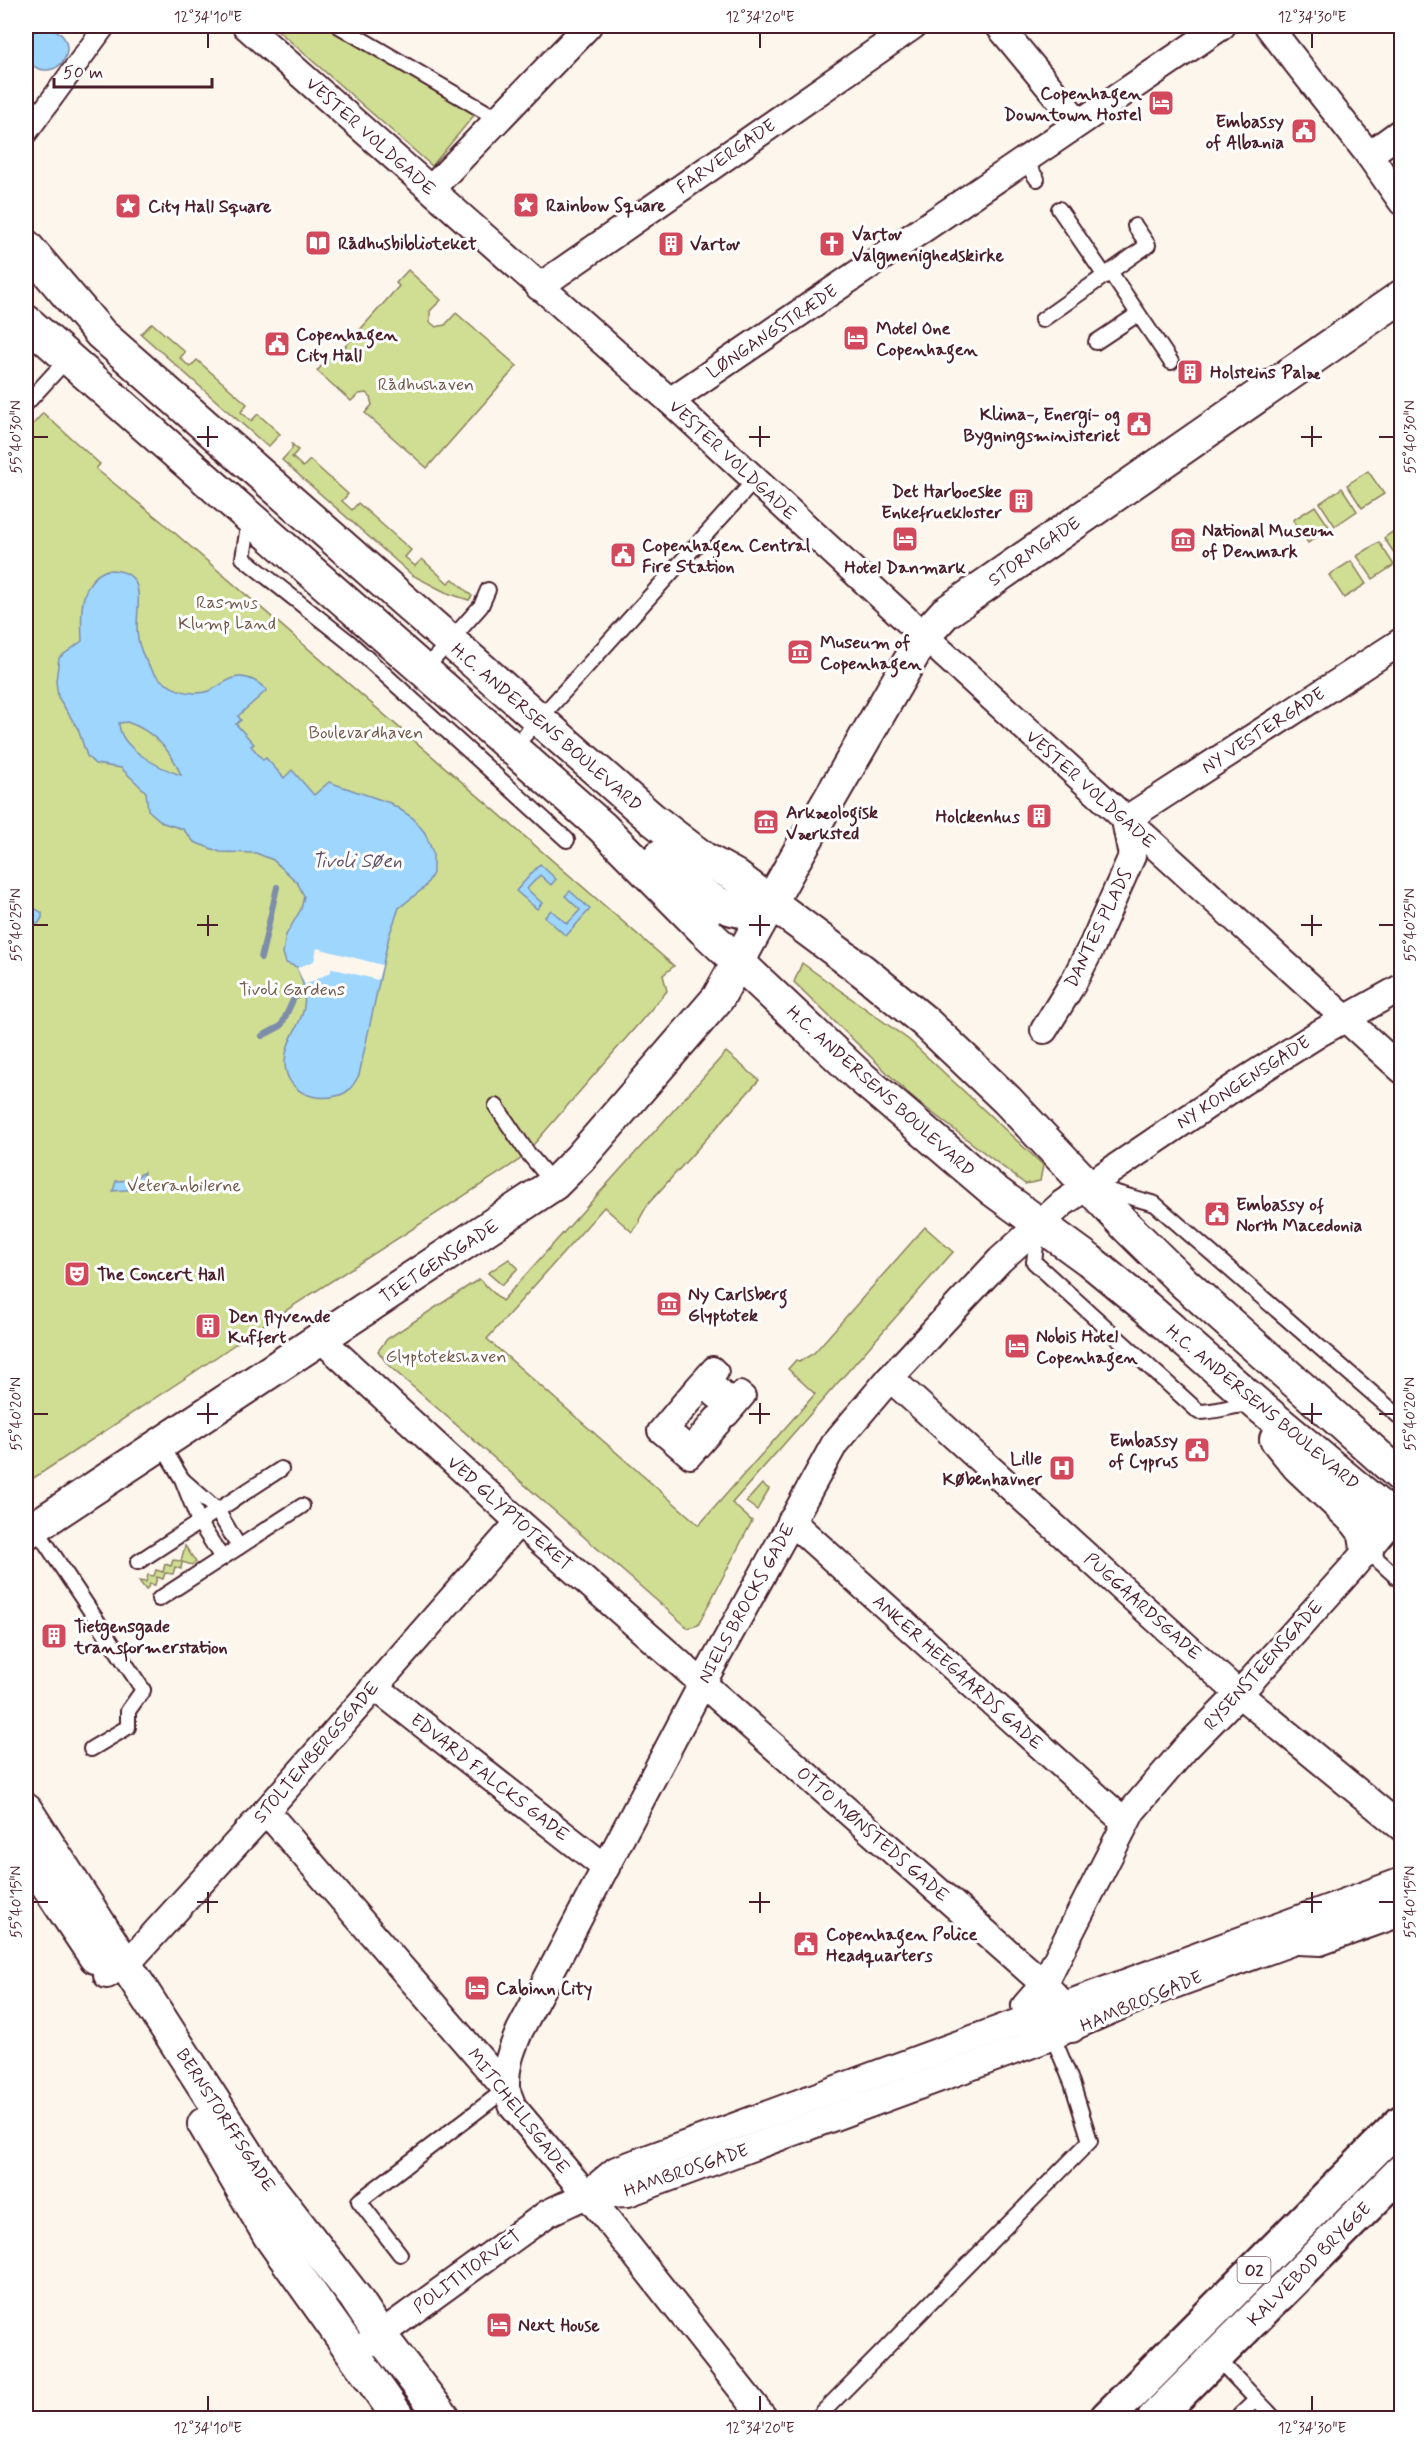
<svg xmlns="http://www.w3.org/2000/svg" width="1427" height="2444" font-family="Mynerve,sans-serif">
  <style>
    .green { fill: #cfde92; stroke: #8c7e5e; stroke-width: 1.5 }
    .water { fill: #9fd6fe; stroke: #7d8daa; stroke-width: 1.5; fill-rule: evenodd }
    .pier { fill: #fcf6ed }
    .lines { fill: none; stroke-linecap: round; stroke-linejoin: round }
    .stream { stroke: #7d8daa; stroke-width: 6 }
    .service-casing { stroke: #4a1f2b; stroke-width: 18 }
    .pedestrian-casing { stroke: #4a1f2b; stroke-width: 24 }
    .minor-casing { stroke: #4a1f2b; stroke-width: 30 }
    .tertiary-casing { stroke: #4a1f2b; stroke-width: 36 }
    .primary-casing { stroke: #4a1f2b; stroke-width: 38 }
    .service { stroke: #fff; stroke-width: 14 }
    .pedestrian { stroke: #fff; stroke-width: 20 }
    .minor { stroke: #fff; stroke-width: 26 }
    .tertiary { stroke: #fff; stroke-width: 32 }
    .primary { stroke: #fff; stroke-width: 33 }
    .ticks { fill: none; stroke: #4a1f2b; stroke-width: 2 }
    .labels { text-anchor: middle; stroke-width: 6; stroke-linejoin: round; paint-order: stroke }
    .shield { fill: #fff; stroke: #80626b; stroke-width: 1.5 }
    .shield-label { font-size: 16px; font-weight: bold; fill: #4a1f2b }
    .poi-label { font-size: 18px; font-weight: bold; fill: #4a1f2b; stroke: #fff; text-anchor: start }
    .street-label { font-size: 18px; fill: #4a1f2b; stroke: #fff }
    .park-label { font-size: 18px; fill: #72584a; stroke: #fff }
    .water-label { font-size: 20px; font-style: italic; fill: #64566a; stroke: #fff }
    .neatline { fill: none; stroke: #4a1f2b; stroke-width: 2 }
    .ticks-label { font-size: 15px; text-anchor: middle; fill: #4a1f2b }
  </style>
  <rect width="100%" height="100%" fill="#fcf6ed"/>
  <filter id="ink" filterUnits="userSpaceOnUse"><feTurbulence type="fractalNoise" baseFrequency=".0167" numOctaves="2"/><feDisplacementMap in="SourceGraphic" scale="12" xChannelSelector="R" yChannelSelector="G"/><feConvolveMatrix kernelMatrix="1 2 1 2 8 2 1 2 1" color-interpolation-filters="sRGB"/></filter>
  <g filter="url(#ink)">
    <g class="green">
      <path d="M273,26H328L476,113L432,166Z"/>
      <path d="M408,270L441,300L430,311V322L436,327L445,325L456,313L517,366L427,468L365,413L372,405L370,397L366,393L359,394L351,401L317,371L329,358L333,360L399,286L396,283Z"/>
      <path d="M152,323L185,352L180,358L190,367L197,360L247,404L241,412L251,421L258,414L280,434L268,447L141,334Z"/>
      <path d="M43,413L100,464L96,469L161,521L674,966L663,975L667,991L521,1159L257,1329L193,1373L26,1483V432Z"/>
      <path d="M292,444L298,450L292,457L303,467L310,460L348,494L342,501L352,510L358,503L411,550L405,557L415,566L422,559L448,583L453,579L472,596L469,600L447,593L412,575L282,460L292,449Z"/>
      <path d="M1368,471L1384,494L1362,508L1347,485Z"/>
      <path d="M1342,488L1357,511L1335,526L1320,503Z"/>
      <path d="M1315,506L1330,528L1308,543L1293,520Z"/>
      <path d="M1401,526V559L1399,560L1384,538Z"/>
      <path d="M1379,542L1394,565L1373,579L1357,556Z"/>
      <path d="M1351,561L1366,584L1344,598L1329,575Z"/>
      <path d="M802,963L909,1040L1043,1165L1040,1181L1025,1184L913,1098L794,982Z"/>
      <path d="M726,1052L759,1080L648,1204L639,1220L640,1222L632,1232L604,1207L487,1339L699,1525L815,1394L788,1369L796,1360L799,1362L814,1353L925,1227L953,1252L732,1503L752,1521L698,1625L688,1628L388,1365L378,1351L387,1339L479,1279L502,1301Z"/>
      <path d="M509,1259L518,1268L502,1285L488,1273Z"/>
      <path d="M762,1484L769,1489L757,1510L746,1502Z"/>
      <path d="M185,1546L196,1562L192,1565L182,1562L181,1569L175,1567L173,1574L165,1573L163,1579L157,1577L155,1585L150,1584L146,1590L139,1581L146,1582L148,1575L154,1576L156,1570L163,1572L165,1564L171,1566L173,1560L181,1561Z"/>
    </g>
    <g class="water">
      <circle cx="46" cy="49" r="21"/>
      <path d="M107,570C148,569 137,601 137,628C137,644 144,661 155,674C168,689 190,697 209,691C219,687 228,678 238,677C250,676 259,683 267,690L238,716L241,720L236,724L254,744L251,746L263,760L266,758L284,778L292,770L314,795L329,782L390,803L413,818L425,833L433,853V873L425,887L399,908L389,936L359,1075C353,1086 348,1094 336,1096C302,1104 276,1080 288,1046C292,1033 302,1021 304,1007C306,991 303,982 297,967L286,963L283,953L286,935L301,909L304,896L297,882L273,860L256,853L220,852L194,842L183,829L163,823L148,810L146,792L121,768L95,764L87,756L78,729L58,697L56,681L59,658L82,641C81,615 78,581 107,570ZM127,722C152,730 172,751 181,775C159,768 119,748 119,723Z"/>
      <path d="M540,864L556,879L551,885L540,875L527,889L542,903L537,909L516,891Z"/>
      <path d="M570,891L590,909L566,936L545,917L551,910L567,924L580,910L565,896Z"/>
      <path d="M36,909L42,913V918L38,924H33L27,916L30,911Z"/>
      <path d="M144,1172L139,1189L113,1191L116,1181L132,1180Z"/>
    </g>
    <path class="pier" d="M317,948L382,965L378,980L331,968V972L305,985L297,968L314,961Z"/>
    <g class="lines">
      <g class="stream">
        <path d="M261,958L277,887"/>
        <path d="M262,1036L281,1026L294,998L305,992"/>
      </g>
      <g class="service-casing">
        <g id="service">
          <path d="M339,26L498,119"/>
          <path d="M1024,160L1037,179"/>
          <path d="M1059,209L1105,276"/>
          <path d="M1110,272L1171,362"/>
          <path d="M1042,320L1148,245L1135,226"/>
          <path d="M1096,342L1138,314"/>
          <path d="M26,404L69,357"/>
          <path d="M249,520L243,558L349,642L567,840"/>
          <path d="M424,670L481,606L488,590"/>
          <path d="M513,748L755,480"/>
          <path d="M496,1106L527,1152L554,1184"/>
          <path d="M1099,1188L1155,1204L1402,1419"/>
          <path d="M1038,1229L1034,1262L1199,1412C1217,1412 1233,1405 1252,1404"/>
          <path d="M161,1444L182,1479L199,1522L222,1558"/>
          <path d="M183,1480L217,1510L239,1547"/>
          <path d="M35,1527L143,1690L128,1711V1727L91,1749"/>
          <path d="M1367,1550L1402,1582"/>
          <path d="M138,1562L281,1469"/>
          <path d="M159,1599L302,1506"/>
          <path d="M1297,1947L1321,1948L1402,1919"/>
          <path d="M400,2254L359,2201L506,2089"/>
          <path d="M1216,2357L1274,2418"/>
          <path d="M817,2418L1090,2141L1072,2083L1053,2037"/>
          <path d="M1237,2418L1256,2400"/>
        </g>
      </g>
      <g class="pedestrian-casing">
        <g id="pedestrian">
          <path d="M26,134L105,26"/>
          <path d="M713,1367L718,1372L711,1381L732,1400L740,1392L745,1396L728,1416L721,1410L728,1403L721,1397L718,1400L713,1396L716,1392L708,1385L701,1392L695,1387Z"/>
          <path d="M689,1394L695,1399L669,1429L690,1447L715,1417L721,1423L690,1458L658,1431Z"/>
        </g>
      </g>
      <g class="minor-casing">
        <g id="minor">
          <path d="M246,26L670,401L924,636L1402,1070"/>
          <path d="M999,26L1078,122"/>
          <path d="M1268,26L1369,155L1402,202"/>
          <path d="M1369,155L1402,131"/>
          <path d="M431,189L588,26"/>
          <path d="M539,287L913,26"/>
          <path d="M670,401L1222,26"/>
          <path d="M1125,820L1402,641"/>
          <path d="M1044,1030L1073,983L1093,944L1132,856L1125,820"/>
          <path d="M320,1338L519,1522L1044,1984L1064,2005L1072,2029"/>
          <path d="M890,1378L1239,1694L1402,1828"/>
          <path d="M791,1521L1125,1822"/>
          <path d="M374,1686L606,1868"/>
          <path d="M266,1811L506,2089L513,2107L606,2218L764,2418"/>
          <path d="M107,1975L134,1956L266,1811L519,1522"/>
          <path d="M1034,2029L1025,2006L1044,1984L1132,1811L1185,1749L1239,1694L1351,1569L1402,1508"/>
          <path d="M506,2089C505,2066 511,2051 520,2030L702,1684L835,1443L890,1378L1000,1260L1063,1203L1242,1082L1318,1034L1402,987"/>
          <path d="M586,2195L628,2193L1038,2042L1149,1994L1402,1902"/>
          <path d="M366,2345L548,2213L586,2195L616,2170L1402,1881"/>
        </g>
      </g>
      <g class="tertiary-casing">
        <g id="tertiary">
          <path d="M26,246L101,334L651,818L703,858L734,875L863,971L924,1021L1007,1100L1127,1227L1183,1282L1402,1477"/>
          <path d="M26,321L602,827L704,930L857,1074L993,1190L1089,1260L1146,1307L1257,1404L1402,1525"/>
          <path d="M660,856C679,876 716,911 745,911C754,912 763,906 771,903"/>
          <path d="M1276,1439L1298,1466L1356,1521L1365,1533L1367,1550"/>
          <path d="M26,1533L554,1184L580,1158L718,998L795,859L924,636L945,613L1402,296"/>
          <path d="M26,1810L267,2184L355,2297L380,2335L444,2418"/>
          <path d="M26,1853L95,1957"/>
          <path d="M204,2124L269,2235L399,2418"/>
        </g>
      </g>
      <g class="primary-casing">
        <g id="primary">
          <path d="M1107,2418L1402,2122"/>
          <path d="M1155,2418L1402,2171"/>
        </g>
      </g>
      <use href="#service" class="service"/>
      <use href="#pedestrian" class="pedestrian"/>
      <use href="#minor" class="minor"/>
      <use href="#tertiary" class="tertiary"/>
      <use href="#primary" class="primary"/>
    </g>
  </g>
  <path class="ticks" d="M208,33V48M760,33V48M1312,33V48M208,426V447M760,426V447M1312,426V447M33,437H48M197,437H218M749,437H770M1301,437H1322M1379,437H1394M208,915V936M760,915V936M1312,915V936M33,925H48M197,925H218M749,925H770M1301,925H1322M1379,925H1394M208,1403V1424M760,1403V1424M1312,1403V1424M33,1414H48M197,1414H218M749,1414H770M1301,1414H1322M1379,1414H1394M208,1892V1913M760,1892V1913M1312,1892V1913M33,1902H48M197,1902H218M749,1902H770M1301,1902H1322M1379,1902H1394M208,2396V2411M760,2396V2411M1312,2396V2411"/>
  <defs>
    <g id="hotel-square" transform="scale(1.35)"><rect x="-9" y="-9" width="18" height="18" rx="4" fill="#d1495b" stroke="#fff"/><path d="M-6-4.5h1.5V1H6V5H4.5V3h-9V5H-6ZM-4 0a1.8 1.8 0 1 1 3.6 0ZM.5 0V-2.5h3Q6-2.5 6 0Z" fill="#fff"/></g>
    <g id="civic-square" transform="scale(1.35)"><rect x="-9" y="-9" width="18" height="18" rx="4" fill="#d1495b" stroke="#fff"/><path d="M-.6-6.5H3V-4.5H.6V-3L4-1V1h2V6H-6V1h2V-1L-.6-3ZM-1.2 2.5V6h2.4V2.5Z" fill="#fff"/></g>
    <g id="sight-square" transform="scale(1.35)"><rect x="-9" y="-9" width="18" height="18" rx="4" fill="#d1495b" stroke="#fff"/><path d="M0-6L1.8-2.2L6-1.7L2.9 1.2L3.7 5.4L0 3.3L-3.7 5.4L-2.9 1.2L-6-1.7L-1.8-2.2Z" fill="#fff"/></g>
    <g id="library-square" transform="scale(1.35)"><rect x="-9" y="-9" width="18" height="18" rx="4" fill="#d1495b" stroke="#fff"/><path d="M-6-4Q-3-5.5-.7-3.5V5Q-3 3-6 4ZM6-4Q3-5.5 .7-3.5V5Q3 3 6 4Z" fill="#fff"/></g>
    <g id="building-square" transform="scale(1.35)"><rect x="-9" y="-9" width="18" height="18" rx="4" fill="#d1495b" stroke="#fff"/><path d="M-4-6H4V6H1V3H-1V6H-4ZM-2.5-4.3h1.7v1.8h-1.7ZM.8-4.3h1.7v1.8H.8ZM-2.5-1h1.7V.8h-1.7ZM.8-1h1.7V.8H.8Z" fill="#fff"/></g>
    <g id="church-square" transform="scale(1.35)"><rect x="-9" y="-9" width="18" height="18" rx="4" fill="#d1495b" stroke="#fff"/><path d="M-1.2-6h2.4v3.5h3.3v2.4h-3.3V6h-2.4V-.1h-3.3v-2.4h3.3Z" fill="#fff"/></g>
    <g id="museum-square" transform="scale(1.35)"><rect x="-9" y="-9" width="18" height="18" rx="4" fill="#d1495b" stroke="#fff"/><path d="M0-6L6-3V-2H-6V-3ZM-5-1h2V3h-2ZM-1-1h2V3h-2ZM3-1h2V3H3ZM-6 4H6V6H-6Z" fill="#fff"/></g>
    <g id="theatre-square" transform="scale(1.35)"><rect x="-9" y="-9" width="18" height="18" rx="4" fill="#d1495b" stroke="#fff"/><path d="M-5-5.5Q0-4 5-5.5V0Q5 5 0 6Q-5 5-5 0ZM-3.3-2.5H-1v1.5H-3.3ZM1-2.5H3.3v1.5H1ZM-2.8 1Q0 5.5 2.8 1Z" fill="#fff"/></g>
    <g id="hospital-square" transform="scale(1.35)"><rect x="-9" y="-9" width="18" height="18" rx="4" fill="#d1495b" stroke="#fff"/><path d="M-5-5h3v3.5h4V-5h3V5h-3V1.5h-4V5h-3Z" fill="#fff"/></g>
  </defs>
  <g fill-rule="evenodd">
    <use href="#hotel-square" x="1161" y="103"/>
    <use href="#civic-square" x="1304" y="131"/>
    <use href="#sight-square" x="526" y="205"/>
    <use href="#sight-square" x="128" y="206"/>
    <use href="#library-square" x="318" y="243"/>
    <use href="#building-square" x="671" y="244"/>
    <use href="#church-square" x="832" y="244"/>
    <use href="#hotel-square" x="856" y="338"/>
    <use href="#civic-square" x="277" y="344"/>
    <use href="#building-square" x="1190" y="372"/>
    <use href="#civic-square" x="1139" y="424"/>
    <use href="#building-square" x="1021" y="501"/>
    <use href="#hotel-square" x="905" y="539"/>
    <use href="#museum-square" x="1183" y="540"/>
    <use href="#civic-square" x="623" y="555"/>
    <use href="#museum-square" x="800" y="652"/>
    <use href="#building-square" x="1039" y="816"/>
    <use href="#museum-square" x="766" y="822"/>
    <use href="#civic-square" x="1217" y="1214"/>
    <use href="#theatre-square" x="77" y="1274"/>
    <use href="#museum-square" x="669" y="1304"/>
    <use href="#building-square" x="208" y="1326"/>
    <use href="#hotel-square" x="1017" y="1346"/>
    <use href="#civic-square" x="1197" y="1450"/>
    <use href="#hospital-square" x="1062" y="1468"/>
    <use href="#building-square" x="54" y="1636"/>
    <use href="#civic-square" x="806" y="1944"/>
    <use href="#hotel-square" x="477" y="1988"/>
    <use href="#hotel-square" x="499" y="2325"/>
  </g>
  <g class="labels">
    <rect class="shield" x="1237.5" y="2257" width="33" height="26" rx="4.5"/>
    <g class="shield-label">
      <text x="1254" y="2276">O2</text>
    </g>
    <g class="poi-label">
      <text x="1142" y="99" text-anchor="end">Copenhagen<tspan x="1142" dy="21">Downtown Hostel</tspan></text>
      <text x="1284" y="127" text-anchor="end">Embassy<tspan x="1284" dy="21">of Albania</tspan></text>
      <text x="546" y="211">Rainbow Square</text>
      <text x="148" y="212">City Hall Square</text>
      <text x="852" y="240">Vartov<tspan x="852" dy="21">Valgmenighedskirke</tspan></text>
      <text x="338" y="249">Rådhusbiblioteket</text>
      <text x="690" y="250">Vartov</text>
      <text x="876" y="334">Motel One<tspan x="876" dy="21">Copenhagen</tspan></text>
      <text x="296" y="340">Copenhagen<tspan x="296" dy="21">City Hall</tspan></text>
      <text x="1210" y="378">Holsteins Palæ</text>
      <text x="1120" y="420" text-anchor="end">Klima-, Energi- og<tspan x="1120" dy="21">Bygningsministeriet</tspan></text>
      <text x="1002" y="497" text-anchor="end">Det Harboeske<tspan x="1002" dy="21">Enkefruekloster</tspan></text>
      <text x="1202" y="536">National Museum<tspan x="1202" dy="21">of Denmark</tspan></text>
      <text x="642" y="551">Copenhagen Central<tspan x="642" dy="21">Fire Station</tspan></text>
      <text x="905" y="573" text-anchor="middle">Hotel Danmark</text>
      <text x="820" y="648">Museum of<tspan x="820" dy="21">Copenhagen</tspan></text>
      <text x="786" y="818">Arkæologisk<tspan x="786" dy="21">Værksted</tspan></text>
      <text x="1020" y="822" text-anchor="end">Holckenhus</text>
      <text x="1236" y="1210">Embassy of<tspan x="1236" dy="21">North Macedonia</tspan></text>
      <text x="97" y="1280">The Concert Hall</text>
      <text x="688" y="1300">Ny Carlsberg<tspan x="688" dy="21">Glyptotek</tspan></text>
      <text x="228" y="1322">Den flyvende<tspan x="228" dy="21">Kuffert</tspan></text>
      <text x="1036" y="1342">Nobis Hotel<tspan x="1036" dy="21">Copenhagen</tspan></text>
      <text x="1178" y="1446" text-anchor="end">Embassy<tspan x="1178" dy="21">of Cyprus</tspan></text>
      <text x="1042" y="1464" text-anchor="end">Lille<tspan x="1042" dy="21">Københavner</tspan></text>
      <text x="74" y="1632">Tietgensgade<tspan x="74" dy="21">transformerstation</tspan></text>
      <text x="826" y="1940">Copenhagen Police<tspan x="826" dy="21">Headquarters</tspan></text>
      <text x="496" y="1994">Cabinn City</text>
      <text x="518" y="2331">Next House</text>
    </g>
    <g class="street-label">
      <text transform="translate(371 136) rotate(42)" y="6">VESTER VOLDGADE</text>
      <text transform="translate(726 156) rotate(-35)" y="6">FARVERGADE</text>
      <text transform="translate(772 331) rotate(-34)" y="6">LØNGANGSTRÆDE</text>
      <text transform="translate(733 460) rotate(43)" y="6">VESTER VOLDGADE</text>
      <text transform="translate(1034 551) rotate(-35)" y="6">STORMGADE</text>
      <text transform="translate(547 727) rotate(41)" y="6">H.C. ANDERSENS BOULEVARD</text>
      <text transform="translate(1263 730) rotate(-33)" y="6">NY VESTERGADE</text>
      <text transform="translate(1091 789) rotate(42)" y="6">VESTER VOLDGADE</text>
      <text transform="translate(1098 928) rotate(-64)" y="6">DANTES PLADS</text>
      <text transform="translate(1243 1082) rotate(-33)" y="6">NY KONGENSGADE</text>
      <text transform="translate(881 1091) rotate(42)" y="6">H.C. ANDERSENS BOULEVARD</text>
      <text transform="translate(439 1261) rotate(-33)" y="6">TIETGENSGADE</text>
      <text transform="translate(1263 1407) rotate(40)" y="6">H.C. ANDERSENS BOULEVARD</text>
      <text transform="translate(510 1513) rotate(42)" y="6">VED GLYPTOTEKET</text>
      <text transform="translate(746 1603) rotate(-61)" y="6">NIELS BROCKS GADE</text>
      <text transform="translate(1143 1606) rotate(42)" y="6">PUGGAARDSGADE</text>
      <text transform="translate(1263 1665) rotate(-48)" y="6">RYSENSTEENSGADE</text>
      <text transform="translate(958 1672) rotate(42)" y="6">ANKER HEEGAARDS GADE</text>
      <text transform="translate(316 1752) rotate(-49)" y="6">STOLTENBERGSGADE</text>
      <text transform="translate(490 1777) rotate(38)" y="6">EDVARD FALCKS GADE</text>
      <text transform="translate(873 1834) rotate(41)" y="6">OTTO MØNSTEDS GADE</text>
      <text transform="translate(1141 2001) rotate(-23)" y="6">HAMBROSGADE</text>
      <text transform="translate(519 2111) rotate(52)" y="6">MITCHELLSGADE</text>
      <text transform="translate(226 2120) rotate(57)" y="6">BERNSTORFFSGADE</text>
      <text transform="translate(686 2170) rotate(-19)" y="6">HAMBROSGADE</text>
      <text transform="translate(1309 2264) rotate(-45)" y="6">KALVEBOD BRYGGE</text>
      <text transform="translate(467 2271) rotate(-36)" y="6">POLITITORVET</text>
    </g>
    <g class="park-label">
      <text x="426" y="390">Rådhushaven</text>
      <text x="227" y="608">Rasmus<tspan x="227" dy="21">Klump Land</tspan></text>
      <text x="366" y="738">Boulevardhaven</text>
      <text x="292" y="995">Tivoli Gardens</text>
      <text x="184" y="1191">Veteranbilerne</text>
      <text x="446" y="1362">Glyptotekshaven</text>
    </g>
    <g class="water-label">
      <text x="357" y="867">Tivoli Søen</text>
    </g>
  </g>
  <rect width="1427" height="2444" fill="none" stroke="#fff" stroke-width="66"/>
  <path d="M54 78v9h158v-9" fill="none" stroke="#4a1f2b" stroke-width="3"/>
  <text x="63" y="78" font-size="18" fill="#4a1f2b" stroke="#ffffff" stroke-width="4.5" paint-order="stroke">50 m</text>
  <rect x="33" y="33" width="1361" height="2378" class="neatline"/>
  <g class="ticks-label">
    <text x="208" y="22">12°34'10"E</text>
    <text x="760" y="22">12°34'20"E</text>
    <text x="1312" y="22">12°34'30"E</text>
    <text transform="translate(16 437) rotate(-90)" y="5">55°40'30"N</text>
    <text transform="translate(1410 437) rotate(-90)" y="5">55°40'30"N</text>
    <text transform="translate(16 925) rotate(-90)" y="5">55°40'25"N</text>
    <text transform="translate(1410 925) rotate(-90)" y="5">55°40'25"N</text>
    <text transform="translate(16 1414) rotate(-90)" y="5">55°40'20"N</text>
    <text transform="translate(1410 1414) rotate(-90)" y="5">55°40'20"N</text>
    <text transform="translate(16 1902) rotate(-90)" y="5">55°40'15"N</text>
    <text transform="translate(1410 1902) rotate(-90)" y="5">55°40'15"N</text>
    <text x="208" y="2433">12°34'10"E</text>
    <text x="760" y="2433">12°34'20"E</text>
    <text x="1312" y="2433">12°34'30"E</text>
  </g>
</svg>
